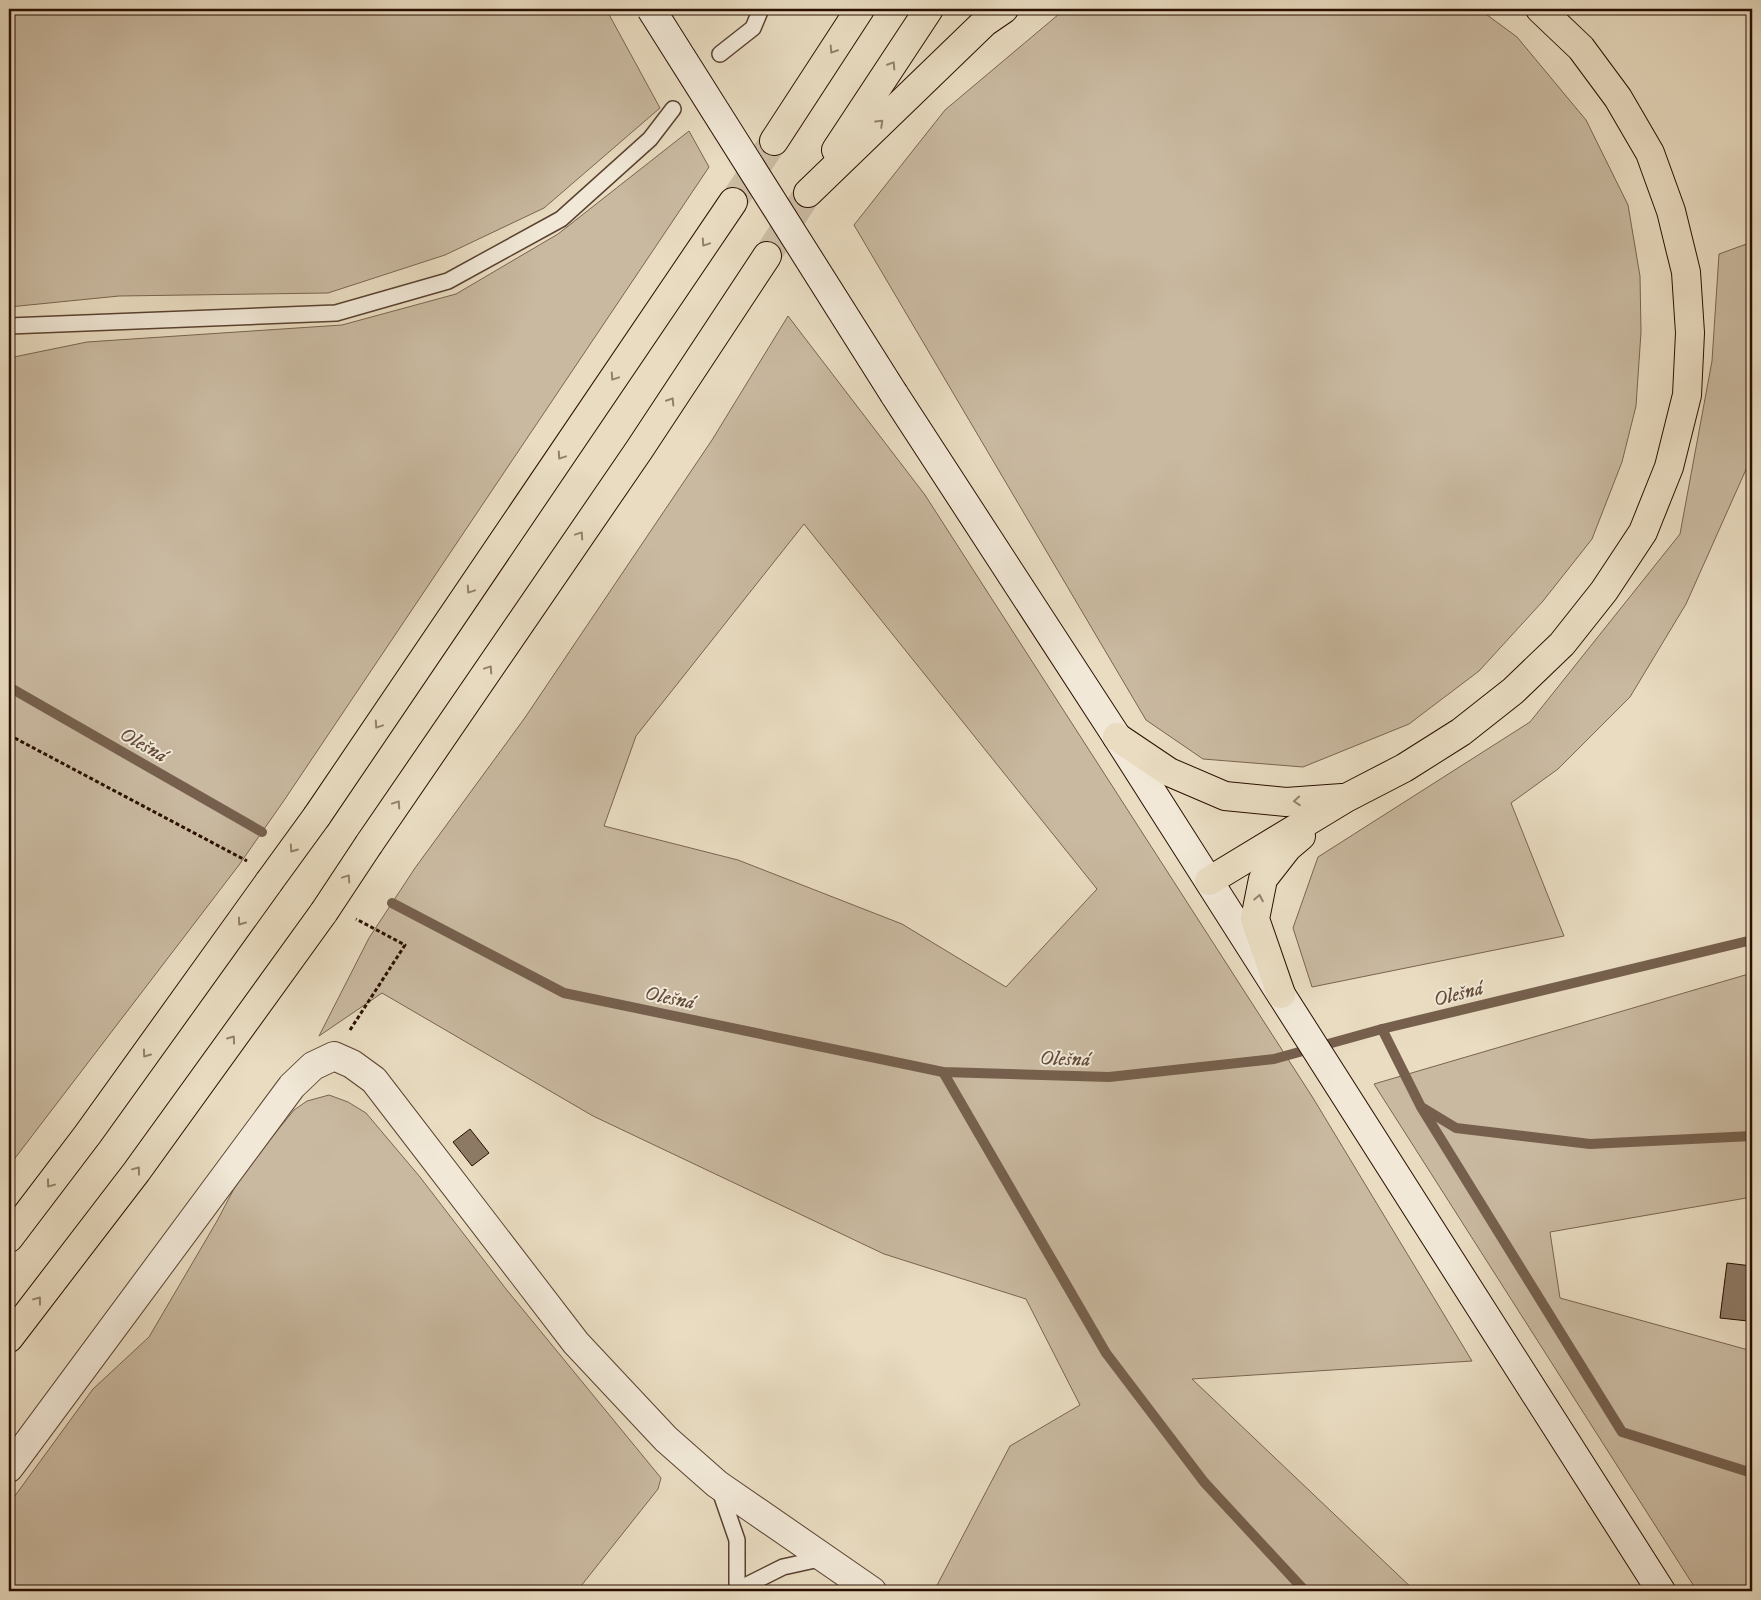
<svg xmlns="http://www.w3.org/2000/svg" width="1761" height="1600" font-family="'IM FELL DW Pica',serif">
  <style>
    .green { fill: #c9b9a0; stroke: #7a6450; fill-rule: evenodd }
    .lines { fill: none; stroke-linecap: round; stroke-linejoin: round }
    .stream { stroke: #76604d; stroke-width: 10 }
    .building { fill: #8d7a65; stroke: #2a0f01 }
    .highway-tunnel { stroke: #ccbda4; stroke-width: 28; stroke-dasharray: 28 14; stroke-linecap: butt }
    .lane-casing { stroke: #5a4231; stroke-width: 18 }
    .street-casing { stroke: #5a4231; stroke-width: 30 }
    .secondary-casing { stroke: #2a0f01; stroke-width: 30 }
    .highway-casing { stroke: #2a0f01; stroke-width: 30 }
    .path { stroke: #2a0f01; stroke-width: 3; stroke-dasharray: 4 2.5; stroke-linecap: butt }
    .lane { stroke: #f1e8d7; stroke-width: 15 }
    .street { stroke: #f1e8d7; stroke-width: 28 }
    .secondary { stroke: #f1e8d7; stroke-width: 28 }
    .highway { stroke: #e9dcc1; stroke-width: 28 }
    .secondary-bridge-casing { stroke: #2a0f01; stroke-width: 30; stroke-linecap: butt }
    .highway-bridge-casing { stroke: #2a0f01; stroke-width: 30; stroke-linecap: butt }
    .secondary-bridge { stroke: #f1e8d7; stroke-width: 28 }
    .highway-bridge { stroke: #e9dcc1; stroke-width: 28 }
    .oneway { stroke: #93806b }
    .labels { text-anchor: middle; stroke-width: 4; stroke-linejoin: round; paint-order: stroke }
    .water-label { font-size: 20px; font-style: italic; fill: #634c3a; stroke: #f1e8d7 }
  </style>
  <rect width="100%" height="100%" fill="#e9dcc1"/>
  <filter id="stains"><feTurbulence type="fractalNoise" baseFrequency=".004" numOctaves="4"/><feColorMatrix values="0 0 0 0 .2 0 0 0 0 .09 0 0 0 0 .02 0 0 0 .5 -.17"/></filter>
  <radialGradient id="worn" r=".72"><stop offset=".6" stop-color="#630" stop-opacity="0"/><stop offset="1" stop-color="#630" stop-opacity=".3"/></radialGradient>
  <g class="green">
    <path d="M9,9H606L660,108L544,208L445,255L328,293L119,296L9,307Z"/>
    <path d="M1065,9H1479L1517,37L1586,120L1628,205L1640,276L1641,332L1636,406L1622,462L1592,539L1543,601L1479,671L1409,724L1303,767L1203,759L1146,720L854,225L945,110Z"/>
    <path d="M689,131L709,167L285,799L239,865L9,1166V358L87,342L342,325L456,294L558,234Z"/>
    <path d="M1752,242V456L1686,604L1630,697L1558,769L1511,803L1564,936L1312,987L1293,928L1318,857L1530,722L1680,534L1712,361L1719,254Z"/>
    <path d="M788,316L925,495L1313,1098L1472,1361L1192,1379L1415,1591H934L1010,1446L1080,1405L1026,1299L884,1254L593,1116L382,993L319,1036L369,938L415,868L524,719L712,440ZM804,524L1097,889L1006,987L902,924L738,860L604,826L636,736Z"/>
    <path d="M1752,973V1197L1550,1232L1560,1298L1752,1351V1591H1697L1374,1084Z"/>
    <path d="M329,1095L348,1102L366,1113L420,1177L506,1289L661,1478L658,1489L577,1591H9V1504L93,1389L149,1337L217,1221L237,1183L255,1158L294,1110L307,1101Z"/>
  </g>
  <g class="lines">
    <g class="stream">
      <path d="M9,687L262,832"/>
      <path d="M392,903L564,993L943,1072L1109,1077L1274,1059L1382,1029L1752,940"/>
      <path d="M1382,1029L1421,1107L1622,1432L1752,1473"/>
      <path d="M943,1072L1106,1353L1204,1482L1305,1591"/>
      <path d="M1423,1108L1456,1128L1590,1144L1752,1136"/>
    </g>
  </g>
  <g class="building">
    <path d="M470,1129L489,1153L472,1166L453,1142Z"/>
    <path d="M1727,1263L1752,1266V1330L1747,1329L1748,1321L1720,1318Z"/>
  </g>
  <g class="lines">
    <g class="highway-tunnel">
      <path d="M733,202L774,141"/>
      <path d="M767,256L808,193"/>
    </g>
    <g class="lane-casing">
      <g id="lane">
        <path d="M720,54L753,28L761,9"/>
        <path d="M9,326L336,313L448,281L561,219L650,139L673,109"/>
        <path d="M719,1488L737,1540V1591"/>
        <path d="M737,1590L783,1567L824,1558"/>
      </g>
    </g>
    <g class="street-casing">
      <path id="street" d="M9,1468L292,1086L313,1066L334,1056L352,1064L374,1080L576,1343L666,1439L717,1484L872,1591"/>
    </g>
    <g class="secondary-casing">
      <path id="secondary" d="M894,394L1117,737L1661,1591"/>
    </g>
    <g class="highway-casing">
      <g id="highway">
        <path d="M774,141L860,9"/>
        <path d="M836,150L929,9"/>
        <path d="M808,193L985,22L1004,9"/>
        <path d="M1117,737L1169,772L1225,796L1286,802L1342,798"/>
        <path d="M317,816L733,202"/>
        <path d="M369,844L639,450L767,256"/>
        <path d="M1209,881L1346,798L1404,768L1461,732L1513,691L1562,644L1604,591L1643,532L1669,467L1687,395L1690,333L1686,272L1671,211L1650,153L1618,98L1581,48L1540,9"/>
        <path d="M1281,994L1255,919L1263,879L1288,847L1301,836"/>
        <path d="M9,1238L88,1134L269,882"/>
        <path d="M9,1338L137,1171L324,912"/>
      </g>
    </g>
    <g class="path">
      <path d="M9,735L247,861"/>
      <path d="M350,1030L405,945L356,919"/>
    </g>
    <use href="#lane" class="lane"/>
    <use href="#street" class="street"/>
    <use href="#secondary" class="secondary"/>
    <use href="#highway" class="highway"/>
    <g class="secondary-bridge-casing">
      <path id="secondary-bridge" d="M651,9L894,394"/>
    </g>
    <g class="highway-bridge-casing">
      <g id="highway-bridge">
        <path d="M269,882L317,816"/>
        <path d="M324,912L369,844"/>
      </g>
    </g>
    <use href="#secondary-bridge" class="secondary-bridge"/>
    <use href="#highway-bridge" class="highway-bridge"/>
  </g>
  <defs><path id="oneway-chevron" d="M-2-3.5L2.5 0L-2 3.5" fill="none" stroke-width="1.6" stroke-linecap="round" stroke-linejoin="round" transform="scale(1.25)"/></defs>
  <g class="oneway">
    <use href="#oneway-chevron" transform="translate(833 50) rotate(123)"/>
    <use href="#oneway-chevron" transform="translate(892 65) rotate(-57)"/>
    <use href="#oneway-chevron" transform="translate(880 123) rotate(-44)"/>
    <use href="#oneway-chevron" transform="translate(705 243) rotate(124)"/>
    <use href="#oneway-chevron" transform="translate(614 377) rotate(124)"/>
    <use href="#oneway-chevron" transform="translate(671 401) rotate(-57)"/>
    <use href="#oneway-chevron" transform="translate(561 456) rotate(124)"/>
    <use href="#oneway-chevron" transform="translate(580 535) rotate(-56)"/>
    <use href="#oneway-chevron" transform="translate(470 590) rotate(124)"/>
    <use href="#oneway-chevron" transform="translate(489 669) rotate(-56)"/>
    <use href="#oneway-chevron" transform="translate(378 725) rotate(124)"/>
    <use href="#oneway-chevron" transform="translate(1297 801) rotate(176)"/>
    <use href="#oneway-chevron" transform="translate(397 804) rotate(-56)"/>
    <use href="#oneway-chevron" transform="translate(293 849) rotate(125)"/>
    <use href="#oneway-chevron" transform="translate(347 878) rotate(-56)"/>
    <use href="#oneway-chevron" transform="translate(1259 898) rotate(-79)"/>
    <use href="#oneway-chevron" transform="translate(241 922) rotate(126)"/>
    <use href="#oneway-chevron" transform="translate(232 1039) rotate(-54)"/>
    <use href="#oneway-chevron" transform="translate(146 1054) rotate(126)"/>
    <use href="#oneway-chevron" transform="translate(137 1170) rotate(-53)"/>
    <use href="#oneway-chevron" transform="translate(50 1184) rotate(127)"/>
    <use href="#oneway-chevron" transform="translate(38 1300) rotate(-53)"/>
  </g>
  <g class="labels">
    <g class="water-label">
      <text transform="translate(144 744) rotate(30)" y="7">Olešná</text>
      <text transform="translate(1458 993) rotate(-14)" y="7">Olešná</text>
      <text transform="translate(670 997) rotate(12)" y="7">Olešná</text>
      <text transform="translate(1065 1058) rotate(2)" y="7">Olešná</text>
    </g>
  </g>
  <rect width="1761" height="1600" fill="none" stroke="#e9dcc1" stroke-width="30"/>
  <rect x="10" y="10" width="1741" height="1580" fill="none" stroke="#2a0f01" stroke-width="2.5"/>
  <rect x="15" y="15" width="1731" height="1570" fill="none" stroke="#2a0f01"/>
  <rect width="100%" height="100%" filter="url(#stains)"/>
  <rect width="100%" height="100%" fill="url(#worn)"/>
</svg>
